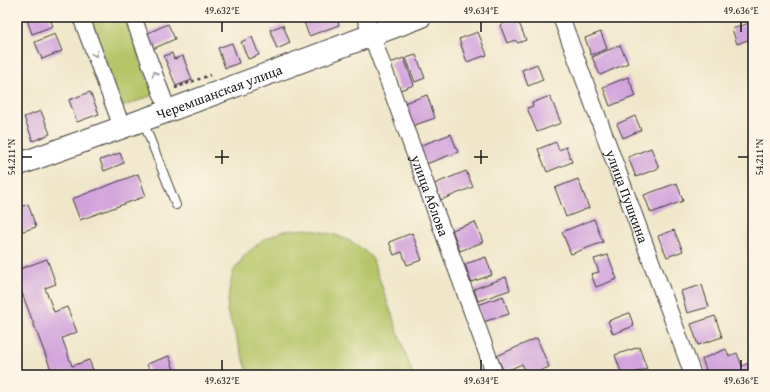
<svg xmlns="http://www.w3.org/2000/svg" width="770" height="392" font-family="'Gentium Book Plus',serif">
  <style>
    .green { fill: #b5c567; stroke: #687042 }
    .building { fill: #d1a3dc }
    .lines { fill: none; stroke-linecap: round; stroke-linejoin: round }
    .service-casing { stroke: #3c3a36; stroke-width: 10 }
    .minor-casing { stroke: #3c3a36; stroke-width: 18 }
    .secondary-casing { stroke: #3c3a36; stroke-width: 24 }
    .path { stroke: #3c3a36; stroke-width: 2.5; stroke-dasharray: 3 3; stroke-linecap: butt }
    .service { stroke: #fff; stroke-width: 8 }
    .minor { stroke: #fff; stroke-width: 16 }
    .secondary { stroke: #fff; stroke-width: 22 }
    .oneway { stroke: #999 }
    .ticks { fill: none; stroke: #1c1c1c; stroke-width: 1.5 }
    .labels { text-anchor: middle; stroke-width: 3.5; stroke-linejoin: round; paint-order: stroke }
    .street-label { font-size: 14px; fill: #1c1c1c; stroke: #fcf5e5 }
    .neatline { fill: none; stroke: #1c1c1c; stroke-width: 1.5 }
    .ticks-label { font-size: 10px; text-anchor: middle; fill: #1c1c1c }
  </style>
  <rect width="100%" height="100%" fill="#fcf5e5"/>
  <filter id="ink" filterUnits="userSpaceOnUse"><feTurbulence type="fractalNoise" baseFrequency=".025" numOctaves="2"/><feDisplacementMap in="SourceGraphic" scale="8" xChannelSelector="R" yChannelSelector="G"/><feConvolveMatrix kernelMatrix="1 2 1 2 8 2 1 2 1" color-interpolation-filters="sRGB"/></filter>
  <filter id="wash" filterUnits="userSpaceOnUse"><feTurbulence type="fractalNoise" baseFrequency=".012" numOctaves="4" result="noise"/><feDisplacementMap in="SourceGraphic" scale="16" xChannelSelector="R" yChannelSelector="G"/><feGaussianBlur stdDeviation="0.9" result="paint"/><feColorMatrix in="noise" values="0 0 0 0 0 0 0 0 0 0 0 0 0 0 0 0 0 1.4 0 .05"/><feComposite in="paint" operator="in"/></filter>
  <g filter="url(#wash)">
    <rect width="100%" height="100%" fill="#f0e7ca"/>
    <g class="green">
      <path d="M89,17H124L153,95L122,107Z"/>
      <path d="M307,229C334,234 352,237 372,258L413,375H249L227,311L229,291L233,272L245,255L261,241L283,231Z"/>
    </g>
    <g id="blocks">
      <g class="building">
        <path d="M26,17H49L53,26L32,34Z"/>
        <path d="M317,17H336L339,25L309,36L304,22Z"/>
        <path d="M571,17H582L573,21Z"/>
        <path d="M517,18L526,40L518,43L515,40L507,43L500,25Z"/>
        <path d="M752,22L753,38L737,44L732,29Z"/>
        <path d="M168,24L175,39L148,51L141,36Z"/>
        <path d="M283,25L290,43L277,49L270,30Z"/>
        <path d="M478,32L487,55L467,62L459,39Z"/>
        <path d="M601,32L607,49L591,55L585,38Z"/>
        <path d="M55,34L62,51L42,59L35,42Z"/>
        <path d="M252,37L259,55L248,59L241,42Z"/>
        <path d="M232,43L239,63L225,68L218,48Z"/>
        <path d="M620,45L628,63L600,75L592,57Z"/>
        <path d="M172,53L174,59L183,56L192,80L176,86L164,56Z"/>
        <path d="M416,55L425,78L415,82L406,58Z"/>
        <path d="M404,58L414,85L400,90L390,63Z"/>
        <path d="M537,64L543,80L528,86L522,70Z"/>
        <path d="M628,77L636,96L610,106L603,87Z"/>
        <path d="M90,92L99,114L77,122L69,100Z"/>
        <path d="M427,95L435,118L412,126L404,103Z"/>
        <path d="M550,96L561,123L537,132L527,108L533,106L532,103Z"/>
        <path d="M41,111L50,134L33,141L24,117Z"/>
        <path d="M635,116L641,130L623,138L617,124Z"/>
        <path d="M451,134L458,152L426,164L419,146Z"/>
        <path d="M556,142L559,150L566,147L572,162L547,172L538,149Z"/>
        <path d="M651,148L659,168L636,177L628,157Z"/>
        <path d="M120,153L124,163L104,171L100,160Z"/>
        <path d="M466,171L473,187L441,200L434,184Z"/>
        <path d="M138,174L146,196L80,220L72,199Z"/>
        <path d="M578,179L589,208L566,217L555,188Z"/>
        <path d="M677,183L683,201L651,213L644,195Z"/>
        <path d="M28,204L36,227L17,233V208Z"/>
        <path d="M594,219L603,242L571,254L562,232Z"/>
        <path d="M475,222L483,242L460,251L452,230Z"/>
        <path d="M674,230L683,251L667,257L658,236Z"/>
        <path d="M412,233L422,260L407,265L402,252L394,255L389,242Z"/>
        <path d="M608,255L617,279L596,287L591,274L599,272L594,259Z"/>
        <path d="M486,257L492,275L471,282L465,264Z"/>
        <path d="M47,259L56,284L45,288L54,312L67,307L77,332L62,338L72,366L89,360L95,375H53L17,280V270Z"/>
        <path d="M506,277L510,290L478,301L474,289Z"/>
        <path d="M702,285L709,307L687,313L681,291Z"/>
        <path d="M503,296L509,314L483,322L478,305Z"/>
        <path d="M629,313L634,326L613,334L608,321Z"/>
        <path d="M715,316L722,337L698,345L691,324Z"/>
        <path d="M537,338L549,367L530,375H527L522,364L504,372L497,356Z"/>
        <path d="M639,347L647,369L627,375H622L615,355Z"/>
        <path d="M726,349L729,356L737,353L742,366L753,361V375H708L702,359Z"/>
        <path d="M169,356L176,375H151L147,364Z"/>
      </g>
    </g>
  </g>
  <g filter="url(#ink)">
    <use href="#blocks" fill-opacity="0" stroke="#3c3a36" stroke-width="1"/>
    <g class="lines">
      <g class="service-casing">
        <path id="service" d="M143,121L176,205"/>
      </g>
      <g class="minor-casing">
        <g id="minor">
          <path d="M81,17L122,127"/>
          <path d="M133,17L168,111"/>
          <path id="s1" d="M365,17L495,375"/>
          <path id="s2" d="M561,17L693,375"/>
        </g>
      </g>
      <g class="secondary-casing">
        <g id="secondary">
          <path id="s3" d="M17,165L168,111L420,17"/>
        </g>
      </g>
      <path class="path" d="M175,88L210,75"/>
      <use href="#service" class="service"/>
      <use href="#minor" class="minor"/>
      <use href="#secondary" class="secondary"/>
    </g>
    <defs><path id="oneway-chevron" d="M-2-3.5L2.5 0L-2 3.5" fill="none" stroke-width="1.6" stroke-linecap="round" stroke-linejoin="round"/></defs>
    <g class="oneway">
      <use href="#oneway-chevron" transform="translate(95 54) rotate(69)"/>
      <use href="#oneway-chevron" transform="translate(155 74) rotate(-110)"/>
    </g>
  </g>
  <path class="ticks" d="M222,22V32M481,22V32M741,22V32M222,150V164M481,150V164M22,157H32M215,157H229M474,157H488M738,157H748M222,360V370M481,360V370M741,360V370"/>
  <g class="labels">
    <g class="street-label">
      <text dy="5" stroke="none"><textPath href="#s3" startOffset="215">Черемшанская улица</textPath></text>
      <text dy="5" stroke="none"><textPath href="#s1" startOffset="190">улица Аблова</textPath></text>
      <text dy="5" stroke="none"><textPath href="#s2" startOffset="191">улица Пушкина</textPath></text>
    </g>
  </g>
  <rect width="770" height="392" fill="none" stroke="#fcf5e5" stroke-width="44"/>
  <rect x="22" y="22" width="726" height="348" class="neatline"/>
  <g class="ticks-label">
    <text x="222" y="14">49.632°E</text>
    <text x="481" y="14">49.634°E</text>
    <text x="741" y="14">49.636°E</text>
    <text transform="translate(11 157) rotate(-90)" y="4">54.211°N</text>
    <text transform="translate(759 157) rotate(-90)" y="4">54.211°N</text>
    <text x="222" y="384">49.632°E</text>
    <text x="481" y="384">49.634°E</text>
    <text x="741" y="384">49.636°E</text>
  </g>
</svg>
